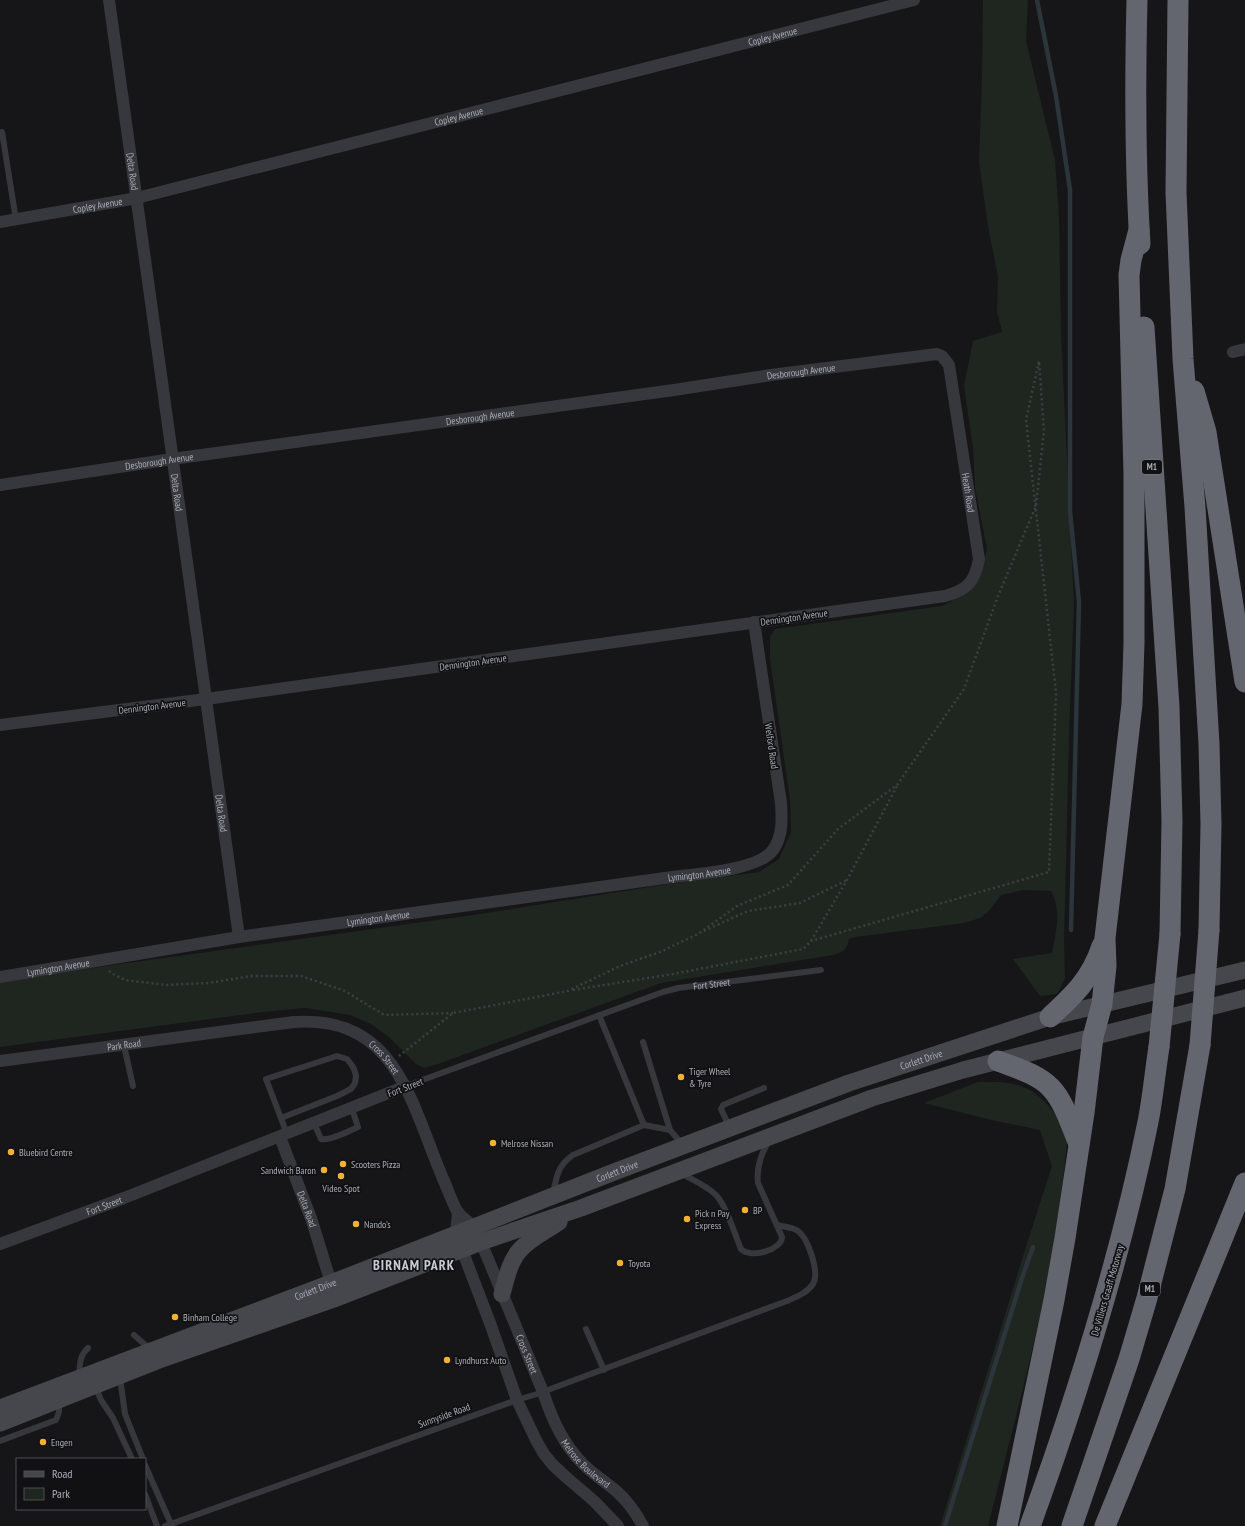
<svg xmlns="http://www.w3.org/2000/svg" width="1245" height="1526" font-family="'PT Sans Narrow',sans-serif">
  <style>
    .green { fill: #1e261f }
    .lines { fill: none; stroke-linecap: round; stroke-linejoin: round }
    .stream { stroke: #2c353c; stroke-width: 4.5 }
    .path { stroke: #3d3f44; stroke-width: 2.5; stroke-dasharray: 2 3; stroke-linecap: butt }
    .lane { stroke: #37383d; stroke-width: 6 }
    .street { stroke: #37383d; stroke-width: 12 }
    .secondary { stroke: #45474d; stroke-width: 17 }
    .highway { stroke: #63666e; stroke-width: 21 }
    .highway-bridge { stroke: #63666e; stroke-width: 21 }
    .poi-dot { fill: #f2b134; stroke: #111113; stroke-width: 1.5 }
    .labels { text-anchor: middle; stroke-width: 3.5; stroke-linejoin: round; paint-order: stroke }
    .shield { fill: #111113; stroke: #7b7e86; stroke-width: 1 }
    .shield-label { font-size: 9px; font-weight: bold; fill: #a8adb8 }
    .street-label { font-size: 10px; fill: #a8adb8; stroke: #111113 }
    .poi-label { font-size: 10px; fill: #a8adb8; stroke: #111113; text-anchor: start }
    .district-label { font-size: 14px; font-weight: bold; letter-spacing: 1px; fill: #c9ccd4; stroke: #111113 }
  </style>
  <rect width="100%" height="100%" fill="#161618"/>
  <g class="green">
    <path d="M983,0H1028L1026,41L1055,160L1059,216L1061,335L1074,605L1069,735L1064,941L1065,979L1057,994L1040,996L1013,959L1052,953C1056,930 1062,912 1051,891L1023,890L1001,895L988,912L980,918L964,923L855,937L849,939C847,950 843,952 833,955L661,983L438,1064L424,1068L416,1064L389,1037L371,1024L350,1015L305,1008L263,1012L0,1047V982L113,965L480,914L675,883L759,872L779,859L791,832L790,800L770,659V637L775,629L942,606L970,591L982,571L987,549L975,488L973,448L964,386L973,341L1002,332L997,311L998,277L988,226L979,162L982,77Z"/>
    <path d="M978,1082C1012,1081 1030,1083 1053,1111C1059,1118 1066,1127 1067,1137C1068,1145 1065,1154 1065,1162C1063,1181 1060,1200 1058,1219C1042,1322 1014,1424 988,1526H940L1029,1237L1052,1166L1040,1130L991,1120L924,1103Z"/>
  </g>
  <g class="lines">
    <g class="stream">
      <path d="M1037,0L1056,96L1070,190V511L1079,602L1071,930"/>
      <path d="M945,1526L1022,1278L1033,1247"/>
    </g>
    <g class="path">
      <path d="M704,931L748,911L800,903L847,880"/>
      <path d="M109,971L113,974L125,980L166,985L209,983L251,976H301L345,991L384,1015L453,1013"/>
      <path d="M573,990L673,974L803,949L811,941L847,880L897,786"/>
      <path d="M399,1056L453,1013L568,991L620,966L660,952L698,934L737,906L788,885L838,829L897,785L964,689L998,596L1036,506L1044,431L1039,361L1026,420L1056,693L1049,872L811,941"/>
    </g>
    <g class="lane">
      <path d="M2,132L16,220"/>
      <path d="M599,1015L644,1125"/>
      <path d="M643,1042L670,1130"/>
      <path d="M124,1046L133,1086"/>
      <path id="s1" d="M406,1086L663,992L678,988L821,970"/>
      <path d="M281,1118L337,1096L351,1089L355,1083L356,1076L354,1069L351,1064L347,1059L337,1056L266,1079L287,1134"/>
      <path d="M314,1123L321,1139C330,1141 349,1131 358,1127L352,1109"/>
      <path d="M729,1126L721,1109L723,1105L764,1088"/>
      <path d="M681,1173C692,1180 706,1185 716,1195C726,1205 735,1235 741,1249C750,1259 782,1250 782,1237L758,1183C756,1168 761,1154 769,1141"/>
      <path d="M553,1195C556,1177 558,1165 573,1155L644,1125L670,1130L682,1144"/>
      <path d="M586,1329L604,1370"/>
      <path d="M134,1335L151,1350"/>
      <path d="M79,1377C80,1365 79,1356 88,1348"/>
      <path d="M120,1378L125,1414L143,1459"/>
      <path d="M95,1386L101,1400L113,1418L132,1459"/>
      <path d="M0,1441L56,1420L59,1412V1401"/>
      <path d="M145,1465L171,1524"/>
      <path d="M145,1494L157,1526"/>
      <path d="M165,1526L517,1400L537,1394L787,1301C796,1297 807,1293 813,1284C820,1273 808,1238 798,1231C792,1227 784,1227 777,1225"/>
    </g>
    <g class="street">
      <path id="s2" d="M109,0L239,937"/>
      <path id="s3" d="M0,222L137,198L914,0"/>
      <path d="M1233,352L1245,349"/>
      <path id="s4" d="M0,485L172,459L674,390L771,375L937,354L942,356L949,365L979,559C975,582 967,590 945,596L206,699L0,725"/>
      <path id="s5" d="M0,977L239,937L672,877C697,874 759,870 773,850C783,836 782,819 781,803L754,622"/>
      <path id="s6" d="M0,1061L294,1022C398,1015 411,1105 444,1181C448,1190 452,1202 457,1211C461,1217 468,1221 473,1226C476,1230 478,1237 481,1242L543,1392C552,1419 563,1444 583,1464C593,1474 604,1481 615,1490C626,1499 636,1513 643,1526"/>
      <path id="s7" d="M280,1137L312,1221L331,1283"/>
      <path d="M458,1212L456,1234L490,1323L517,1400L536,1440L544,1454L553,1465L567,1478L594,1501L618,1526"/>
      <path id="s8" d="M0,1244L124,1198L406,1086"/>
    </g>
    <g class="secondary">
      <path d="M502,1294C506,1280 509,1263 519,1251C529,1239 546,1231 559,1222"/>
      <path id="s9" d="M0,1408L331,1283L614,1172L849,1083L1050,1017L1245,970"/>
      <path d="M0,1423L159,1360L334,1299L481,1242L581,1208L872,1098L963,1070L1245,998"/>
    </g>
    <g class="highway">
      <path d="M1137,0C1135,82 1135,163 1140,244"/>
      <path d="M1178,0L1176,192L1183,359L1195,507L1209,744L1211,824L1209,930"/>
      <path d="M1144,327L1169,707L1172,821L1170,934"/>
      <path d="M1194,391L1206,432L1245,682"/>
      <path d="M1050,1017C1074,995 1091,979 1102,946"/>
      <path d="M998,1061C1016,1068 1038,1074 1051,1088C1065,1103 1071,1126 1079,1144"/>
      <path d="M1007,1526L1054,1300L1065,1238L1084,1113L1093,1037L1102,1004L1106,966L1105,938L1132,704L1134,643V475L1129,275L1131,260L1139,230"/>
      <path d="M1030,1526C1078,1394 1120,1260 1148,1122C1153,1097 1155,1072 1159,1047"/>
      <path d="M1072,1526L1129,1359L1147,1298L1175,1189L1200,1045"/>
      <path d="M1105,1526L1245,1183"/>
    </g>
    <g class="highway-bridge">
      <path d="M1200,1045L1209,930"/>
      <path d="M1159,1047L1170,934"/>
    </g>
  </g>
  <g class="poi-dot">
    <circle cx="681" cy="1077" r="4"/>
    <circle cx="493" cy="1143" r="4"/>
    <circle cx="11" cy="1152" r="4"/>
    <circle cx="343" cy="1164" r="4"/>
    <circle cx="324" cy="1170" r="4"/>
    <circle cx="341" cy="1176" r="4"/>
    <circle cx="745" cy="1210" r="4"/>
    <circle cx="687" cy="1219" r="4"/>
    <circle cx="356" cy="1224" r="4"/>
    <circle cx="620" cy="1263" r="4"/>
    <circle cx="175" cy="1317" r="4"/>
    <circle cx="447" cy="1360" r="4"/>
    <circle cx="43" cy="1442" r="4"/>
  </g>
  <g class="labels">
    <g class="shield">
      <rect x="1142" y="460" width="20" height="14" rx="3"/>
      <rect x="1140" y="1282" width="20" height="14" rx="3"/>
    </g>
    <g class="shield-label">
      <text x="1152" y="470">M1</text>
      <text x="1150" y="1292">M1</text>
    </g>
    <g class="street-label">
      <text dy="4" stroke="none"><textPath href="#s3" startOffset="795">Copley Avenue</textPath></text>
      <text dy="4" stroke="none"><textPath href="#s3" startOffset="471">Copley Avenue</textPath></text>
      <text dy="4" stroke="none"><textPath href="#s2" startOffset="173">Delta Road</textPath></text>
      <text dy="4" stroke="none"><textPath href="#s3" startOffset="99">Copley Avenue</textPath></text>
      <text dy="4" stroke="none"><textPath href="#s4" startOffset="809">Desborough Avenue</textPath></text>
      <text dy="4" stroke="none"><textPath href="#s4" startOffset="485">Desborough Avenue</textPath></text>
      <text dy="4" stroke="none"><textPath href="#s4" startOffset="161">Desborough Avenue</textPath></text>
      <text dy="4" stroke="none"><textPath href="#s2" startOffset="497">Delta Road</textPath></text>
      <text dy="4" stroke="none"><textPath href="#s4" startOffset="1092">Heath Road</textPath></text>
      <text transform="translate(794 617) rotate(-8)" y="4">Dennington Avenue</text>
      <text transform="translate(473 662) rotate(-8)" y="4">Dennington Avenue</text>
      <text transform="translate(152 706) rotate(-7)" y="4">Dennington Avenue</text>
      <text transform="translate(772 746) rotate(82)" y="4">Welford Road</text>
      <text dy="4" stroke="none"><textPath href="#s2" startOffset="821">Delta Road</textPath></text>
      <text dy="4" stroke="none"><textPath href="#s5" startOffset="707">Lymington Avenue</textPath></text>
      <text dy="4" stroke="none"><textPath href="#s5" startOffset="383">Lymington Avenue</textPath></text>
      <text dy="4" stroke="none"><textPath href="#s5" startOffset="59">Lymington Avenue</textPath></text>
      <text dy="4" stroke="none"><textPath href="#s1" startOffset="323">Fort Street</textPath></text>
      <text dy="4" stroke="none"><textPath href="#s6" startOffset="125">Park Road</textPath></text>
      <text dy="4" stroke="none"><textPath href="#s6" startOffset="398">Cross Street</textPath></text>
      <text dy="4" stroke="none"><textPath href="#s9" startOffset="985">Corlett Drive</textPath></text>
      <text transform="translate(405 1087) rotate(-21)" y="4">Fort Street</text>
      <text dy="4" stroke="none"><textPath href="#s9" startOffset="661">Corlett Drive</textPath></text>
      <text dy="4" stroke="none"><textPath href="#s8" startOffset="111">Fort Street</textPath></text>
      <text dy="4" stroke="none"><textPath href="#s7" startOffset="77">Delta Road</textPath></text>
      <text dy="4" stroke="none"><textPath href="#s9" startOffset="337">Corlett Drive</textPath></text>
      <text transform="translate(1107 1290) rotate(-74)" y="4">De Villiers Graaff Motorway</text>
      <text dy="4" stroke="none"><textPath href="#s6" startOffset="730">Cross Street</textPath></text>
      <text transform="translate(444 1415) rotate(-20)" y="4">Sunnyside Road</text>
      <text dy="4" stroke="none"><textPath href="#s6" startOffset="856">Melrose Boulevard</textPath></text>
    </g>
    <g class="poi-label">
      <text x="689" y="1075">Tiger Wheel<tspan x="689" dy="12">&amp; Tyre</tspan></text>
      <text x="501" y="1147">Melrose Nissan</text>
      <text x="19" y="1156">Bluebird Centre</text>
      <text x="351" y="1168">Scooters Pizza</text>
      <text x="316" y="1174" text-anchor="end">Sandwich Baron</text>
      <text x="341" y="1192" text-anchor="middle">Video Spot</text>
      <text x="753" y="1214">BP</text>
      <text x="695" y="1217">Pick n Pay<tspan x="695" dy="12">Express</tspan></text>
      <text x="364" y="1228">Nando's</text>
      <text x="628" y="1267">Toyota</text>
      <text x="183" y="1321">Binham College</text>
      <text x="455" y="1364">Lyndhurst Auto</text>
      <text x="51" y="1446">Engen</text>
    </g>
    <g class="district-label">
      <text x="414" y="1270">BIRNAM PARK</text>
    </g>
  </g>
  <rect x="16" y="1458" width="130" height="52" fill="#111113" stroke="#4d4f55"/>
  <rect x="24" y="1471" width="20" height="6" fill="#45474d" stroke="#4d4f55"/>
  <text x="52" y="1478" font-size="12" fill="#a8adb8">Road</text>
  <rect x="24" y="1488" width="20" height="12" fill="#1e261f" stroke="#4d4f55"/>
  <text x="52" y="1498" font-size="12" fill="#a8adb8">Park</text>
</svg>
